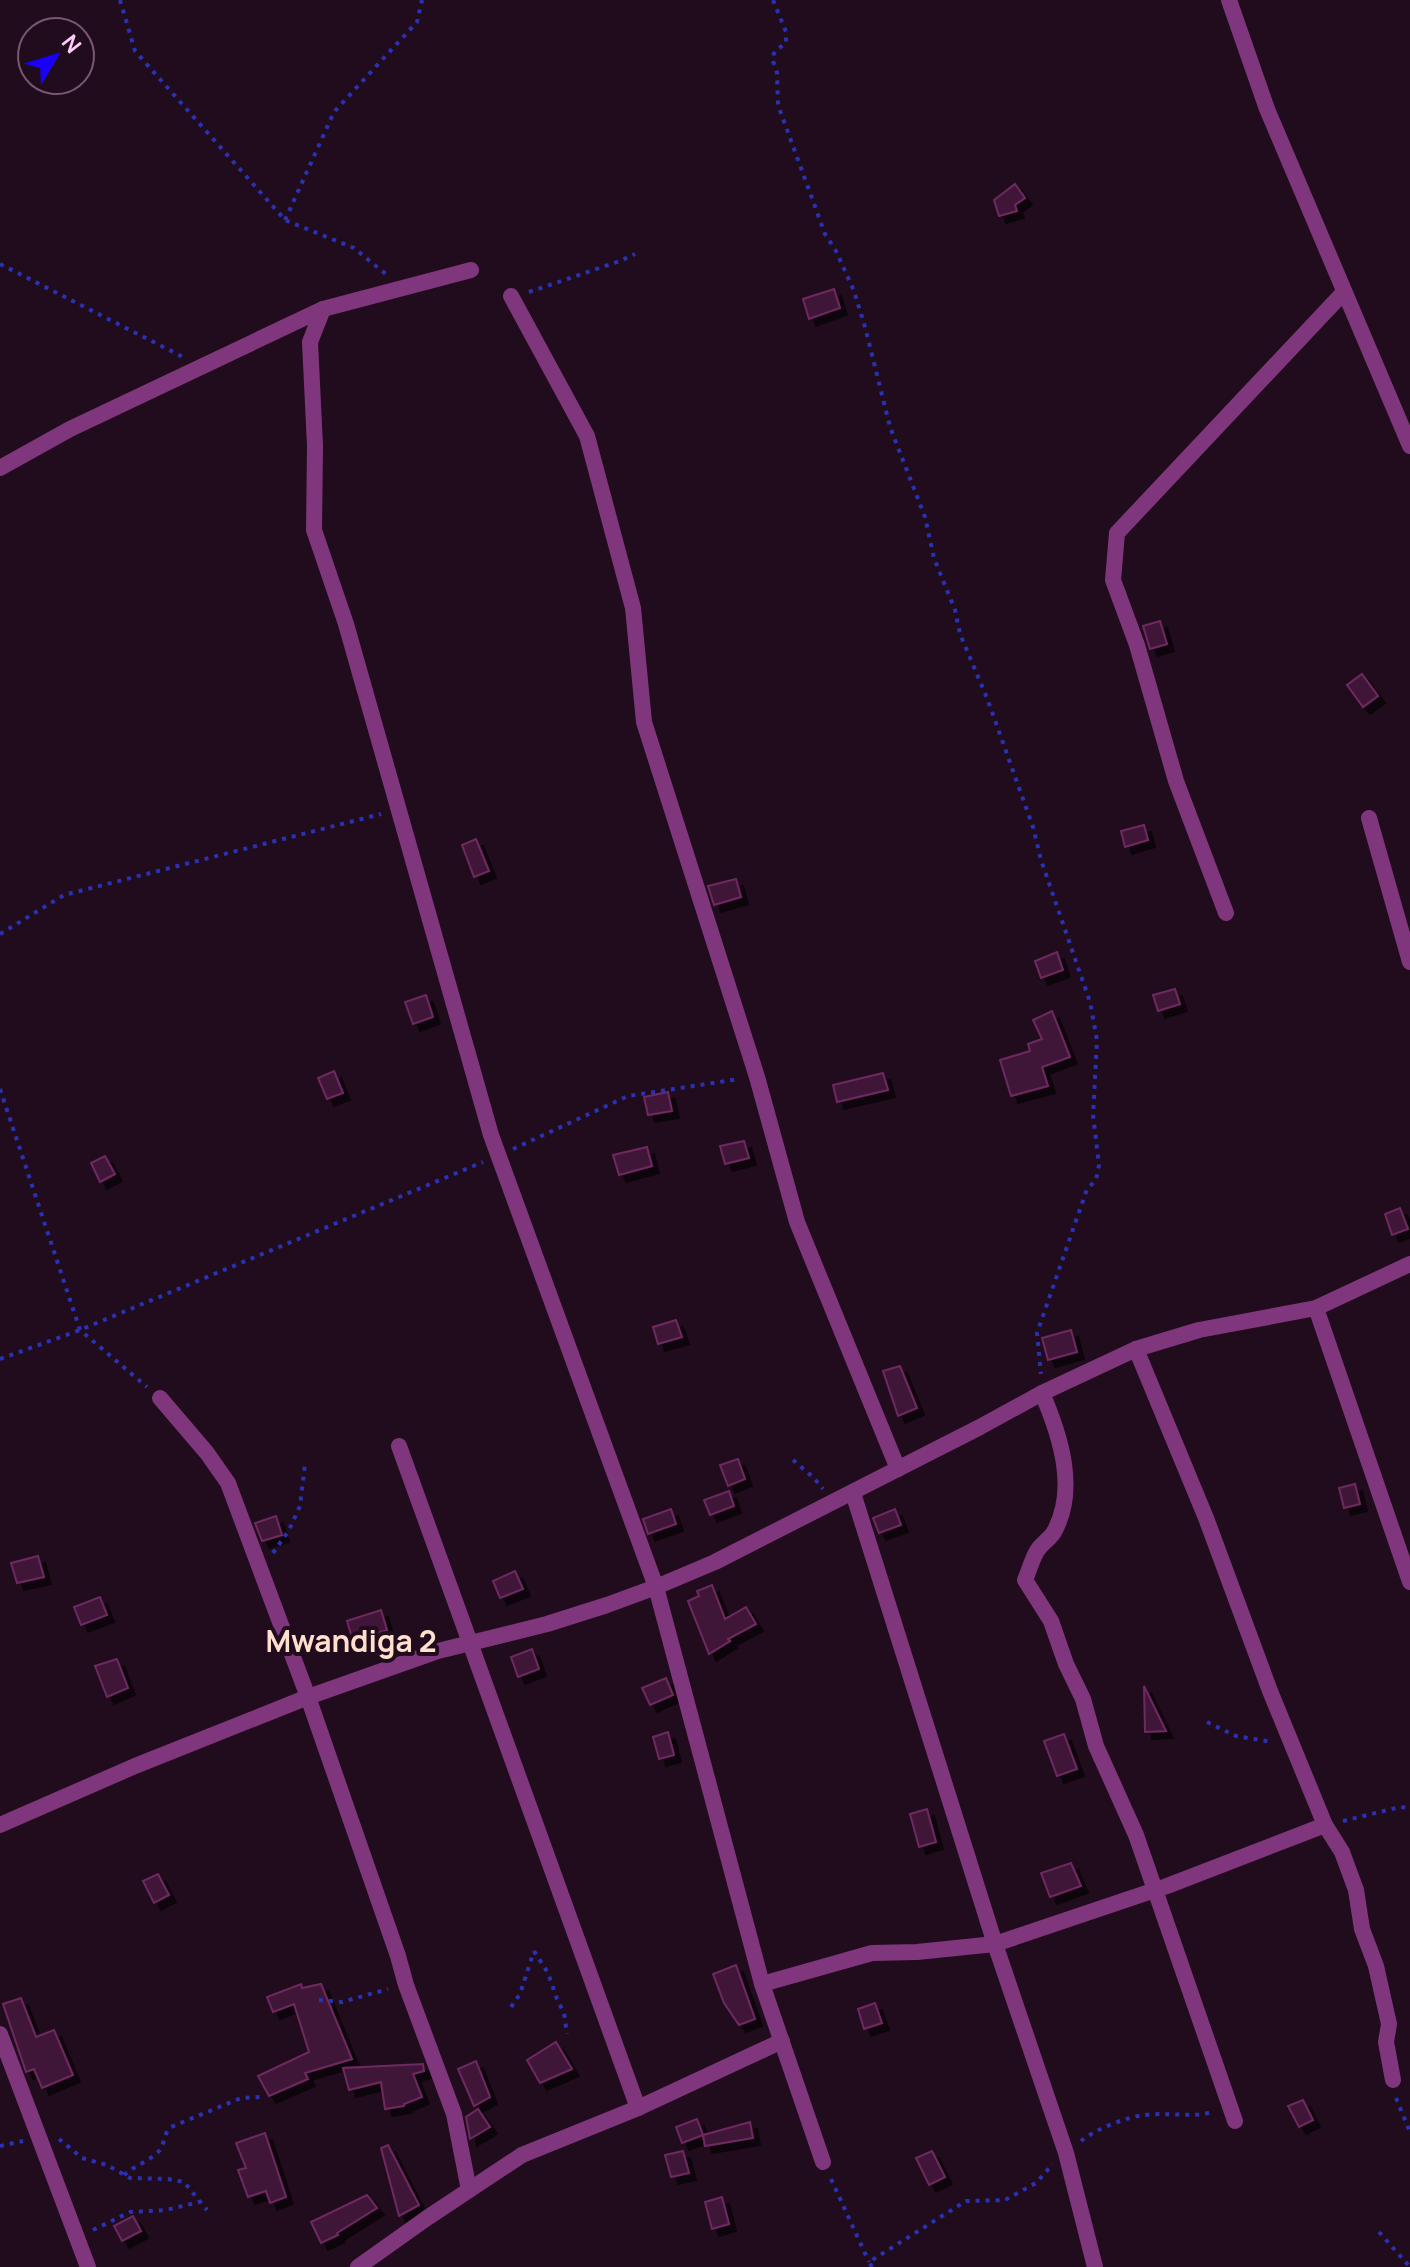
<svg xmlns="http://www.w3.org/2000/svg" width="1410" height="2267" font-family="Manrope,sans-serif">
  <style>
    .building { fill: #411839; stroke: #6e2960; stroke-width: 2; filter: url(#shadow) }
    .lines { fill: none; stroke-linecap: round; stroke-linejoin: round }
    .path { stroke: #2a32b4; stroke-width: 4; stroke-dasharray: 4 6; stroke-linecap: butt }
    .street { stroke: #80367d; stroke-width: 16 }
    .labels { text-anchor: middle; stroke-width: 8; stroke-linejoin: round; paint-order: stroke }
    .district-label { font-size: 30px; font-weight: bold; fill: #ffdfcd; stroke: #200c1c }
  </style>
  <defs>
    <filter id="shadow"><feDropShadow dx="7" dy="7" stdDeviation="0" flood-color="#0009"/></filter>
  </defs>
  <rect width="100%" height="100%" fill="#200c1c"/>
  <g class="building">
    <path d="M1015,184L1025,198L1015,205L1017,211L999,216L994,200Z"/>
    <path d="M834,289L840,308L809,319L803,299Z"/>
    <path d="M1160,621L1167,644L1150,649L1143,626Z"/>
    <path d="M1362,674L1378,696L1363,707L1347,685Z"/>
    <path d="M1144,825L1148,840L1125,847L1121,831Z"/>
    <path d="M476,839L489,871L474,877L462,845Z"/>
    <path d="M736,879L741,897L714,905L708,886Z"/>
    <path d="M1057,952L1063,970L1041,978L1035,961Z"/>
    <path d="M1175,989L1180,1004L1158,1011L1153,995Z"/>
    <path d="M426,995L433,1017L413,1024L405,1002Z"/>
    <path d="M1052,1011L1070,1057L1042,1067L1048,1086L1011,1096L1000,1060L1030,1051L1028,1044L1042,1039L1033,1020Z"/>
    <path d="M334,1071L343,1093L327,1099L318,1078Z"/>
    <path d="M883,1073L888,1090L837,1102L833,1085Z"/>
    <path d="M668,1092L672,1111L648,1115L644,1097Z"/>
    <path d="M744,1141L749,1158L725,1164L720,1146Z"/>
    <path d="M647,1147L652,1166L619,1175L613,1155Z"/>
    <path d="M105,1156L115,1174L100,1182L91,1163Z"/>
    <path d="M1400,1208L1408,1229L1392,1235L1385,1214Z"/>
    <path d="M676,1320L682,1337L658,1344L653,1327Z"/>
    <path d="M1071,1330L1077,1352L1048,1360L1042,1338Z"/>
    <path d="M900,1366L917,1408L898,1416L883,1371Z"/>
    <path d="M738,1459L745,1479L728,1486L720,1465Z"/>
    <path d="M1355,1484L1360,1504L1344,1508L1339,1488Z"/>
    <path d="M729,1491L734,1506L710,1515L704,1500Z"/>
    <path d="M671,1509L676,1524L648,1534L643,1519Z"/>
    <path d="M895,1509L901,1525L879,1533L873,1518Z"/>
    <path d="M276,1516L282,1535L262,1541L255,1523Z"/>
    <path d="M38,1556L44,1577L17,1583L11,1563Z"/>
    <path d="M515,1571L523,1589L500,1598L493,1581Z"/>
    <path d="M712,1585L725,1619L746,1607L756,1624L728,1639L730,1641L709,1654L688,1601L699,1596L697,1591Z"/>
    <path d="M100,1597L107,1615L81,1625L74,1607Z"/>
    <path d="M381,1610L387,1630L353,1641L347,1621Z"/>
    <path d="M532,1649L539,1669L518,1677L511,1657Z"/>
    <path d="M117,1659L128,1688L107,1697L95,1666Z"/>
    <path d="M666,1678L673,1695L650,1705L642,1688Z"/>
    <path d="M1144,1686L1166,1731L1145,1732Z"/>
    <path d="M668,1732L674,1755L659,1759L653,1737Z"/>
    <path d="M1064,1734L1077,1769L1057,1776L1044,1741Z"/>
    <path d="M927,1809L936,1842L919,1847L910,1814Z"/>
    <path d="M1071,1863L1081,1886L1050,1897L1041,1873Z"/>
    <path d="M158,1874L169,1895L154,1903L143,1881Z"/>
    <path d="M736,1965L755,2019L739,2025L724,2003L713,1974Z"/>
    <path d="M301,1984L302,1988L321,1984L352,2059L305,2073L308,2079L269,2096L258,2076L309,2052L294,2004L273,2012L267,1997Z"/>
    <path d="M21,1998L36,2037L54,2030L73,2075L42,2088L34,2069L26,2072L3,2004Z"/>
    <path d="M875,2003L882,2023L864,2029L858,2009Z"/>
    <path d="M556,2042L572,2069L540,2083L527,2060Z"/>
    <path d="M476,2061L490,2097L474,2106L458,2069Z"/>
    <path d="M423,2064L424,2071L413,2074L422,2097L404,2104V2106L385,2109L381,2082L349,2090L343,2068Z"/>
    <path d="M1303,2100L1313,2120L1299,2127L1288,2106Z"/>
    <path d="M478,2109L490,2127L470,2139L466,2117Z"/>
    <path d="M697,2119L703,2135L750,2122L753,2138L705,2146L703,2135L682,2143L676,2127Z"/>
    <path d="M265,2133L286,2197L270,2203L266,2191L248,2197L238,2170L246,2168L236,2143Z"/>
    <path d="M388,2145L419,2205L399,2216L381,2148Z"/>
    <path d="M683,2151L689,2173L671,2177L665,2155Z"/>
    <path d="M932,2151L945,2177L929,2185L916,2158Z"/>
    <path d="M367,2195L377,2208L337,2233L338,2235L321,2243L311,2222Z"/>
    <path d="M722,2197L729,2224L712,2229L705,2202Z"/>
    <path d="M133,2216L141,2231L122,2241L114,2226Z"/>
  </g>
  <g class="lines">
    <g class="path">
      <path d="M120,0L135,51L285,220L354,248L387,275"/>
      <path d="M773,0L786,32V43L775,51L772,58L777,73L778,105L825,234L836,251L854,291L865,327L890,427L925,517L934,558L955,610L960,634L987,698L1033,827L1041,860L1090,1002L1097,1040L1093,1115L1099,1165L1096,1180L1087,1189L1037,1333L1041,1374"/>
      <path d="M285,220L334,112L417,22L422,0"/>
      <path d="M0,264L183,357"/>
      <path d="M529,292L620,261L635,254"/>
      <path d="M0,934L64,895L381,814"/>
      <path d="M0,1089L80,1330L147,1387"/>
      <path d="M513,1149L628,1096L739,1079"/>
      <path d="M0,1359L80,1330L483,1162"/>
      <path d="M793,1460L814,1478L823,1489"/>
      <path d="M273,1553L289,1530L300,1506L305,1464"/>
      <path d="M1207,1722L1236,1736L1272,1742"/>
      <path d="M1343,1821L1400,1807L1410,1808"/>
      <path d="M534,1951L548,1973L557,1999L564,2013L567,2034"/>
      <path d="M319,2000L342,2002L388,1989"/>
      <path d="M511,2007L520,1994L534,1951"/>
      <path d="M1396,2098L1410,2132"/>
      <path d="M59,2139L82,2158L107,2165L130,2178L168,2179L184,2182L207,2210"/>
      <path d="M1081,2141C1096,2129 1126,2117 1145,2115C1169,2112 1190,2118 1214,2112"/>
      <path d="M0,2146L23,2141"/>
      <path d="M124,2175C134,2166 151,2160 159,2151C165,2144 163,2134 171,2127L241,2098L260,2097"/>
      <path d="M831,2179L869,2262"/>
      <path d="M93,2230L130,2212L166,2210L199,2202"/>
      <path d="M1379,2232L1410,2267"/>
      <path d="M872,2267L869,2262L966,2201L1005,2200L1036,2183L1053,2164"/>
    </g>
    <g class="street">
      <path d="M1229,0L1267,109L1410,446"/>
      <path d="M511,296L587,436L633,608L644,722L757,1077L797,1222L898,1469"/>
      <path d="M323,309L310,342L315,446L314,530L346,624L491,1135L656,1587L762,1984L823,2162"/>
      <path d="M0,468L70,429L323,309L471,270"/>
      <path d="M1369,818L1410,962"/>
      <path d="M1226,913L1176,781L1137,645L1113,580L1117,533L1344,292"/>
      <path d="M1316,1308L1410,1582"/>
      <path d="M1136,1349L1206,1518L1270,1691L1325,1825L1342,1852L1356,1890L1362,1929L1376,1966L1389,2024L1386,2042L1393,2080"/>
      <path d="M1042,1393C1060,1435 1078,1489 1054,1532C1050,1539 1041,1544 1037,1551C1032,1559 1029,1571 1025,1580L1051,1621L1066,1664L1083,1699L1096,1746L1136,1835L1235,2121"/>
      <path d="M160,1398L207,1453L228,1483L308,1697L398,1956L406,1985L454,2114L469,2190"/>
      <path d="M399,1446L638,2108"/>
      <path d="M853,1493L995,1944L1066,2153L1095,2267"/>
      <path d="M0,1825L135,1766L308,1697L438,1651L547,1624L607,1605L656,1587L715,1562L980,1427L1042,1393L1136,1349L1199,1330L1316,1308L1410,1264"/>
      <path d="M762,1984L872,1953L917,1952L995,1944L1167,1886L1325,1825"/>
      <path d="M0,2034L88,2267"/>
      <path d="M358,2267L427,2218L522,2155L638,2108L782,2041"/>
    </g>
  </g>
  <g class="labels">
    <g class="district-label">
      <text x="351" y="1652">Mwandiga 2</text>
    </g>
  </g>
  <g transform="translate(56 56) rotate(52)"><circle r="38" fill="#200c1c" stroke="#795874" stroke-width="2"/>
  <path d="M0-6L14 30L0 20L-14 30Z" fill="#1a00f6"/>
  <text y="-12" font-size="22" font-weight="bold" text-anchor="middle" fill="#ffcbf9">N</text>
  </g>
</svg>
